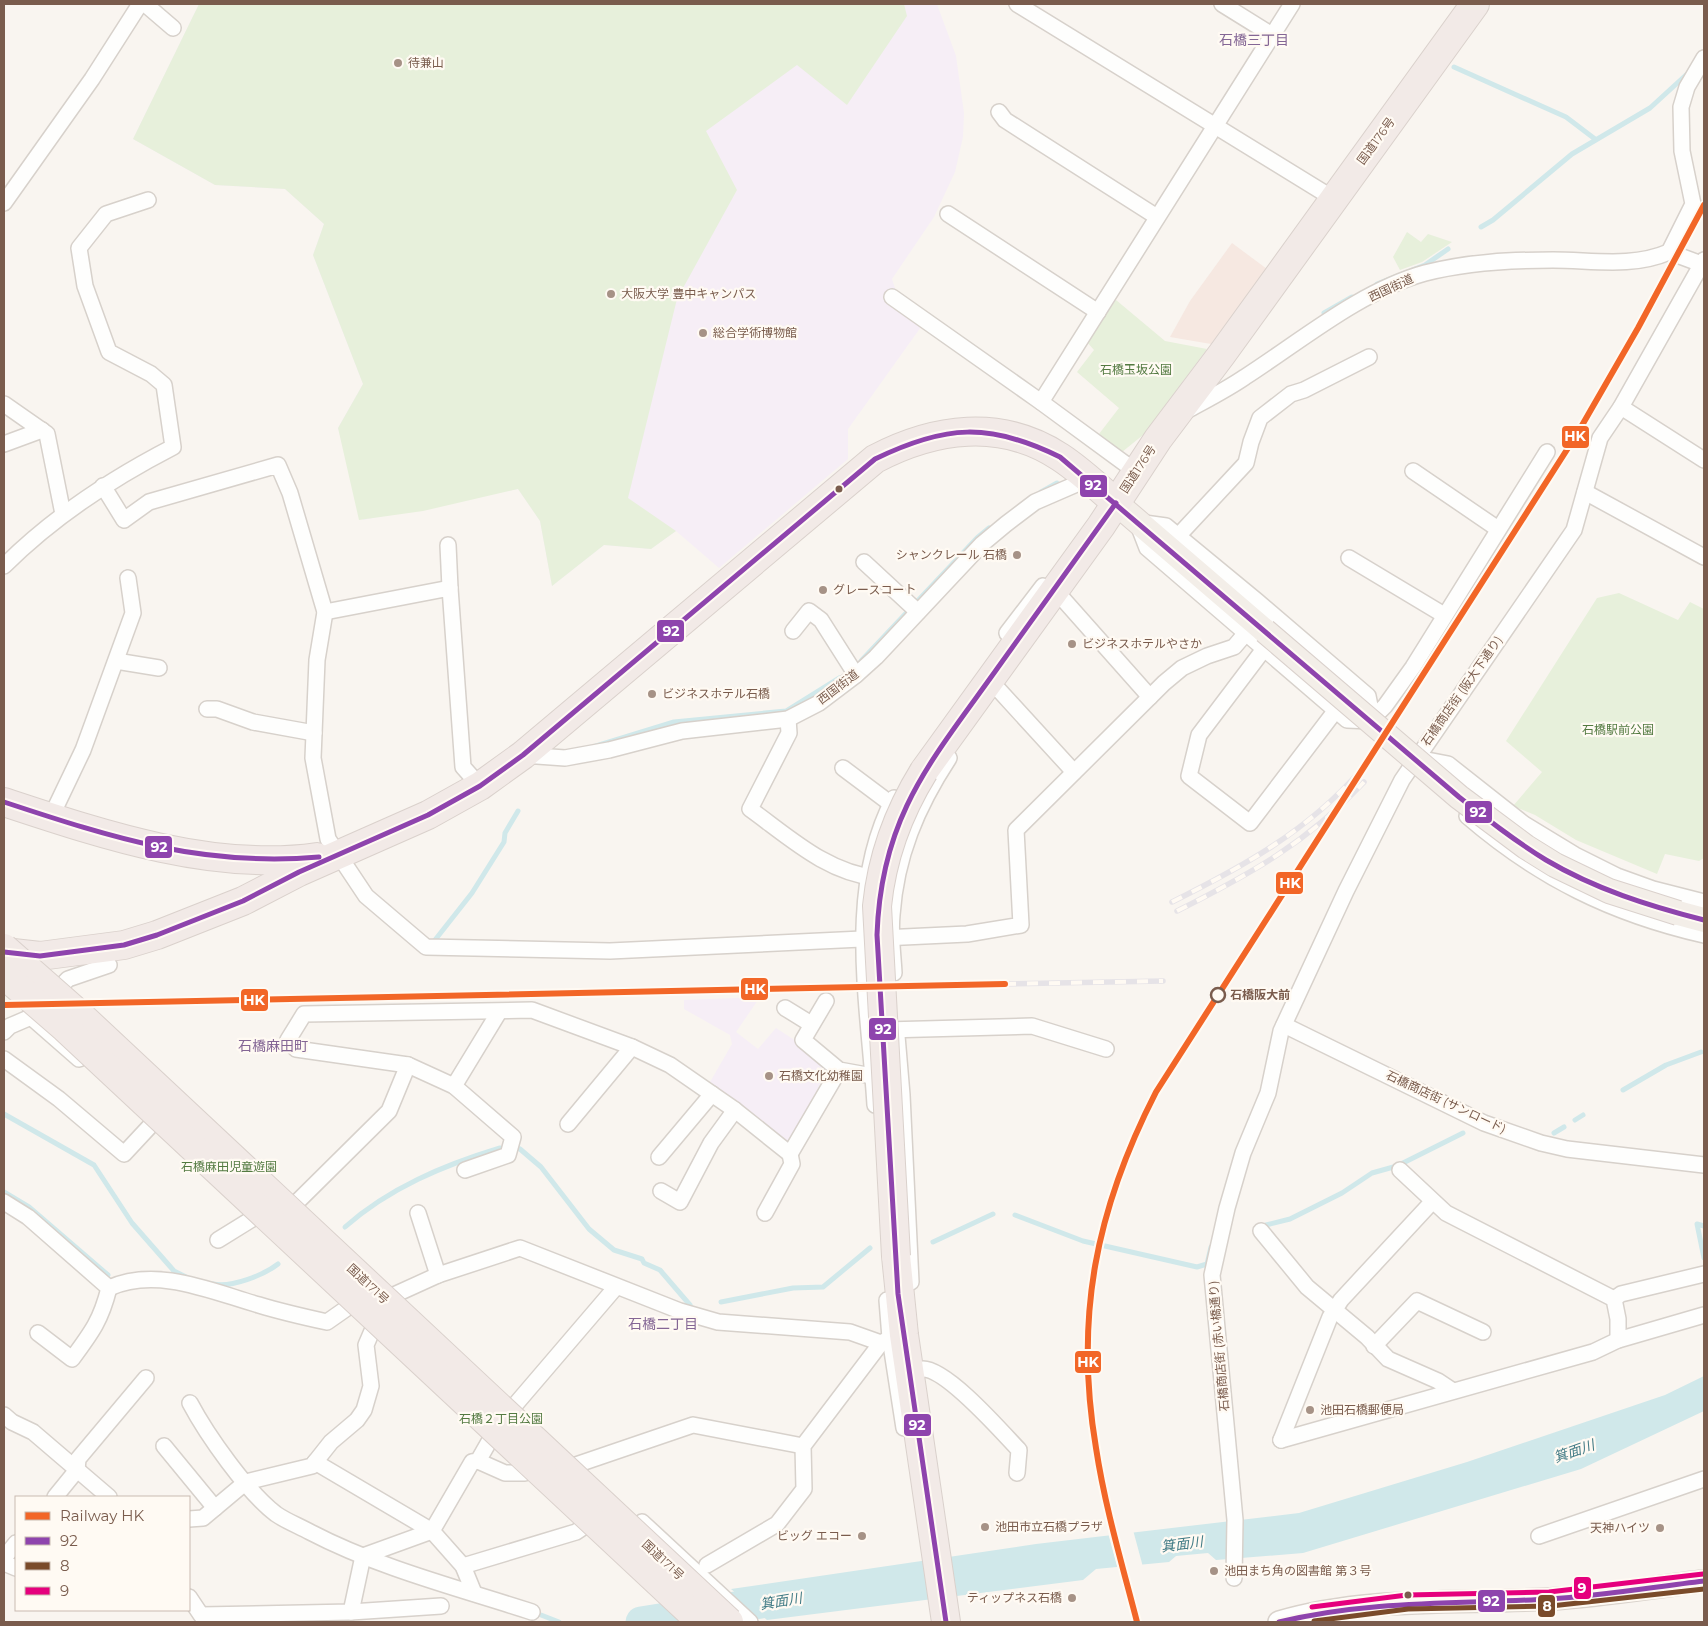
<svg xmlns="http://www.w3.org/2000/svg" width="1708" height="1626" font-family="Montserrat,'Noto Sans JP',sans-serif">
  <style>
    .commercial { fill: #f6e8e1 }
    .education { fill: #f6eef6 }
    .green { fill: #e7f0db }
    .water { fill: #d0e8ea }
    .pier { fill: #f9f5f0 }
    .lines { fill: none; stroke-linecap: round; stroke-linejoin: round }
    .stream { stroke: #d0e8ea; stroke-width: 5 }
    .river { stroke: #d0e8ea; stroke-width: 31 }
    .street-casing { stroke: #d7d1cb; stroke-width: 18 }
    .secondary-casing { stroke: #d9d2cb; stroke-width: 24 }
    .primary-casing { stroke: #dad1cc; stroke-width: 26 }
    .highway-casing { stroke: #dad1cc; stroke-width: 30 }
    .street { stroke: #fefefd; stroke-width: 15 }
    .secondary { stroke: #fefefd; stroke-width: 21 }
    .primary { stroke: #f3eee8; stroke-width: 24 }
    .highway { stroke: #f2eae7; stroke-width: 28 }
    .rail-casing { stroke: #e6e3e7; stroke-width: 5.5 }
    .rail { stroke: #fffaf3; stroke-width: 4; stroke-dasharray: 11; stroke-linecap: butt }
    .primary-bridge-casing { stroke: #dad1cc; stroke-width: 26; stroke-linecap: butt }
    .highway-bridge-casing { stroke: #dad1cc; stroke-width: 30; stroke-linecap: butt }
    .primary-bridge { stroke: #f3eee8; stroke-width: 24 }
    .highway-bridge { stroke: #f2eae7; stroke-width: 28 }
    .bus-1-casing { stroke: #fffaf3; stroke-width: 9 }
    .bus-2-casing { stroke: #fffaf3; stroke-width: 9 }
    .bus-3-casing { stroke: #fffaf3; stroke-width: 9 }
    .bus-1 { stroke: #8e44ad; stroke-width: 5 }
    .bus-2 { stroke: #7a4b2a; stroke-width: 5 }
    .bus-3 { stroke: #e5007d; stroke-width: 5 }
    .rail-1-casing { stroke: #fffaf3; stroke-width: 10 }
    .rail-1 { stroke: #f26627; stroke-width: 6 }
    .poi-dot { fill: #a69286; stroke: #fffaf3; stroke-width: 2 }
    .bus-dot { fill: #7a5c4d; stroke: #fffaf3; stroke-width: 2 }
    .stop-dot { fill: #fffaf3; stroke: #7a5c4d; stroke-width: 2.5 }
    .labels { text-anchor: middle; stroke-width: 4.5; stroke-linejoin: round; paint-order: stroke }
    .poi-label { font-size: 12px; fill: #7a5c4d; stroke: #fffaf3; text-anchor: start }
    .street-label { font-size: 12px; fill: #7a5c4d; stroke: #fffaf3 }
    .park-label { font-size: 12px; fill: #537a41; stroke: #fffaf3 }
    .stop-label { font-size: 12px; font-weight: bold; fill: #7a5c4d; stroke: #fffaf3; text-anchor: start }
    .neighbourhood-label { font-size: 14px; fill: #846695; stroke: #fffaf3 }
    .water-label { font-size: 14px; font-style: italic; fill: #437c86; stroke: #fffaf3 }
    .line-badge { stroke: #fffaf3; stroke-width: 2 }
    .badge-label { font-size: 14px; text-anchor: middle; font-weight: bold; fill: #fff }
  </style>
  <rect width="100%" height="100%" fill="#f9f5f0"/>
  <path class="commercial" d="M1232,243L1267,269L1211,344L1170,337L1190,301Z"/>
  <g class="education">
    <path d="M199,4H937L956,56L964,113L963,137L955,172L934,217L892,279L896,291L888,301L921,327L848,429V459L719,568L676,531L651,549L604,545L552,586L540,521L518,489L363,520L338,428L363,384L313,255L324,224L285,189L215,185L133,139Z"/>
    <path d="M760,997L736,1032L758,1049L776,1028L796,1041L827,1070L789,1146L710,1082L732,1044L730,1035L684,1009V1000Z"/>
  </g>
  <g class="green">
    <path d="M199,4H904L907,16L847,105L797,65L706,131L737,190L677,299L628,498L676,531L651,549L604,545L552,586L540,521L518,489L423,511L359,520L338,428L363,384L313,255L324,224L285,189L215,185L133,139Z"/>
    <path d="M1407,232L1421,242L1428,234L1452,242L1422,262L1400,270L1393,257Z"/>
    <path d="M1116,300L1165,341L1207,349L1143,435L1122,452L1099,434L1119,408L1077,372L1094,350L1087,342Z"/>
    <path d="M1619,593L1678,620L1690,602L1704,609V858L1699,861L1665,854L1657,874L1576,840L1535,815L1513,806L1542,772L1506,741L1597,598Z"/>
  </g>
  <path class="water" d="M1704,1376V1411L1581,1469L1303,1553L1216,1560L1208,1553L1176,1556L1169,1562L1096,1569L1083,1580L767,1620L731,1589L1036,1544L1299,1513L1467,1462L1665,1395Z"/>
  <path class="pier" d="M1133,1530L1143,1567L1118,1569L1108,1533Z"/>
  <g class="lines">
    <g class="stream">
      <path d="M1454,67L1566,117L1595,139"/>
      <path d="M1481,227L1493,220L1572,154L1650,108L1686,75"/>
      <path d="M1377,284L1425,265L1448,249"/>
      <path d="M1324,313L1352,297"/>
      <path d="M1041,492L1057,483"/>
      <path d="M861,661L977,538L989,528"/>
      <path d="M596,746L674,722L786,711L839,678"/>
      <path d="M435,940L472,893L504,842L505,833L518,811"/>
      <path d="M1623,1090L1666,1065L1701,1052"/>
      <path d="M4,1114L94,1165L132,1223L174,1271L188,1278"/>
      <path d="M1575,1120L1583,1115"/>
      <path d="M1554,1133L1564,1127"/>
      <path d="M520,1149L541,1167L589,1229L614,1250L642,1259L644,1263L660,1270L690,1305"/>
      <path d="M4,1192L29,1207L108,1275"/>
      <path d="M1015,1215L1083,1241L1197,1267L1207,1264L1211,1247"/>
      <path d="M1266,1225L1290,1219L1342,1193L1372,1173L1397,1166L1463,1133"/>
      <path d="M1704,1226L1697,1224L1704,1258"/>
      <path d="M345,1227C389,1188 444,1165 500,1148"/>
      <path d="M933,1242L993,1214"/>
      <path d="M213,1284C231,1288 264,1275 278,1264"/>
      <path d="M721,1302L793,1288L823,1287L870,1248"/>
      <path d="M541,1615L559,1622"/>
    </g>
    <path class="river" d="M641,1622L792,1598"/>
    <g class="street-casing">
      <g id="street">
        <path d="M145,4L173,28"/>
        <path d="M1017,4L1334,199"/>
        <path d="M1222,4L1272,35"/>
        <path d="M999,112L1005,120L1157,217"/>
        <path d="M4,203L92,79L140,4"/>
        <path d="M948,214L1098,312"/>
        <path d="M1669,252L1693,204L1682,151L1681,107L1687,87L1704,58"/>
        <path d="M1669,252L1704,265"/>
        <path d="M892,297L1041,402L1135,471"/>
        <path d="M1041,402L1292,4"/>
        <path d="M4,404L47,434L63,514"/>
        <path d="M1621,407L1704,460"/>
        <path d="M1186,411C1206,400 1226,390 1245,377C1301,341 1360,291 1425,273C1467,262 1510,260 1553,260C1592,260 1632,268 1669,252"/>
        <path d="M4,444L42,430"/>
        <path d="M1413,471L1498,529"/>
        <path d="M103,486L124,520L149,502L278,465L290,493L325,612L317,660L313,758L328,839L366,896L426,947L610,951L967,934L1021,925L1016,830L1164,683L1182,668L1207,656L1234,647L1246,633"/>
        <path d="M1585,492L1704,557"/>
        <path d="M1179,535L1246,463L1251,442L1260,418L1291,394L1304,390L1369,357"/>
        <path d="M448,545L450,588"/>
        <path d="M1349,558L1444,615"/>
        <path d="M864,562L918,612"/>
        <path d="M4,566C53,517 111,479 173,447L164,385L151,374L109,352L85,286L79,248L106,214L148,200"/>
        <path d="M1063,599L1150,697"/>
        <path d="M325,612L450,588L463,767L480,786"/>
        <path d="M793,631L809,611L821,620L856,675"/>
        <path d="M1007,633L1043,586"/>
        <path d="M1264,649L1199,735L1189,776L1250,823L1336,710"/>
        <path d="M116,661L159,668"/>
        <path d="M999,690L1074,772"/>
        <path d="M207,709H217L253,722L314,733"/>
        <path d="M1372,715L1380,711L1385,706L1413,667L1547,452"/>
        <path d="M788,719L789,733L750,809C789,837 827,873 877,878"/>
        <path d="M1371,721L1347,720L1147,548L1137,522L1166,526L1257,601L1368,696L1373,721"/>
        <path d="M523,755L565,758L609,750L682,731L788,719L819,703L856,675L876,657L982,544L1006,524L1035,502L1088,479"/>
        <path d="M1417,758L1448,764L1524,824L1575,855L1617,876L1653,889L1704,902"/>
        <path d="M843,768L891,804"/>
        <path d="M1467,816C1539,878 1612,914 1704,935"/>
        <path d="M51,817L83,750L133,613L128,578"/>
        <path d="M894,973C893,954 890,934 892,915C896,856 917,807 949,758"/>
        <path d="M826,1001L803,1040L839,1070L872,1076"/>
        <path d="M785,1008L811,1024"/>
        <path d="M31,1017L79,1059"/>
        <path d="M1284,1025L1484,1123L1541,1143L1567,1149L1704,1165"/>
        <path d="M886,1030L1032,1026L1106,1049"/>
        <path d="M4,1032L10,1026L31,1017L68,979L109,965"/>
        <path d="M897,1036L902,1095L911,1282"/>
        <path d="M4,1059L59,1099L124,1154L151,1125"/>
        <path d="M454,1086L499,1012"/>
        <path d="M875,1105C869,1005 845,890 894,798"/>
        <path d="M568,1124L632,1047"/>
        <path d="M659,1157L712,1094"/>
        <path d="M465,1170L508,1155L513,1137L454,1086L408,1065L296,1049L288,1040L304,1014L532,1010L632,1047L670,1065L735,1110L790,1154L839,1070"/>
        <path d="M1400,1170L1446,1213L1614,1299L1618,1319V1340"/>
        <path d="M661,1191L680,1202L711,1143L735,1110"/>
        <path d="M4,1202L28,1217L109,1288C101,1320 92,1332 72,1359L38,1333"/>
        <path d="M418,1213L438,1275"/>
        <path d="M765,1213L792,1164L790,1154"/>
        <path d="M285,1214L389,1111L408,1065"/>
        <path d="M1261,1231L1307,1287L1367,1337L1388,1359L1438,1381L1453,1391"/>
        <path d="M218,1240L252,1219"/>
        <path d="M109,1288C157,1266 213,1292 259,1305C282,1312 304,1317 327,1322L347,1308"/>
        <path d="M1614,1299L1621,1294L1704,1274"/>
        <path d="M887,1300L890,1338L904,1428"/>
        <path d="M383,1305L394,1295L438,1275L520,1248L680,1311L718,1322L850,1332L881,1343L890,1338"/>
        <path d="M1374,1346L1417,1301L1483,1332"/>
        <path d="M923,1369C947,1369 1001,1431 1019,1450L1017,1473"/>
        <path d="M190,1403C207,1435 247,1492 276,1514C286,1521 299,1526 310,1532C379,1568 458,1588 532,1612"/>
        <path d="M515,1405L616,1287"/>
        <path d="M4,1415L12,1422L33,1432L109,1497"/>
        <path d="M1281,1440L1593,1352L1618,1340L1704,1315"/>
        <path d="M1281,1440L1330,1317L1341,1300L1432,1202"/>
        <path d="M164,1446L215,1508"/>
        <path d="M478,1461L505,1473H525"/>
        <path d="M315,1462L432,1531"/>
        <path d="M561,1470L693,1425L803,1446"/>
        <path d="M55,1497L77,1470L78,1459L146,1378"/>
        <path d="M189,1519L203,1518L246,1482L312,1466L331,1442L357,1420L364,1410L371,1386L366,1345L372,1331"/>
        <path d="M642,1522L750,1622"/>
        <path d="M1539,1536L1704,1479"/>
        <path d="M4,1558L16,1543"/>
        <path d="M4,1563L16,1568"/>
        <path d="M707,1565L777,1524L804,1489L803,1446L881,1343"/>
        <path d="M463,1566L576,1532L582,1528"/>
        <path d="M1234,1578L1235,1520L1212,1275L1227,1208L1243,1153L1268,1093L1281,1031L1346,891L1402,780L1574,530L1600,438L1621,407L1704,260"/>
        <path d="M474,1593L463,1566L432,1531L472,1462L478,1461L490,1440"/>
        <path d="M189,1597L201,1615L351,1612L441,1606"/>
        <path d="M351,1612L363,1556L432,1531"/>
      </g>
    </g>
    <g class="secondary-casing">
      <path id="secondary" d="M1279,1622C1367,1596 1460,1604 1550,1599C1601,1596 1653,1587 1704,1581"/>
    </g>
    <g class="primary-casing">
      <g id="primary">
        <path d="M1116,503L1265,631"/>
        <path d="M1678,913L1704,920"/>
      </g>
    </g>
    <g class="highway-casing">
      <g id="highway">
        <path d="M924,771L1101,526L1158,439L1222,354L1475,4"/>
        <path d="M4,802C101,834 213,872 317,857"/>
        <path d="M4,952L40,956L124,945L157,935L243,901L299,872L428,815L480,786L523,755L875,459C934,428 1001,418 1060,457C1080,470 1098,487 1116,503"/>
        <path d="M896,1256L904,1335L946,1622"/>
      </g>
    </g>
    <use href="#street" class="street"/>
    <use href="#secondary" class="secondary"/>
    <use href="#primary" class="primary"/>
    <use href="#highway" class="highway"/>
    <g class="rail-casing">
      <g id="rail">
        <path d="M1172,902C1242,867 1308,831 1360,771"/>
        <path d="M1177,911C1250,874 1307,843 1364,782"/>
        <path d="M1005,984L1163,981"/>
      </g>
    </g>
    <use href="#rail" class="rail"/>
    <g class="primary-bridge-casing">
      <path id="primary-bridge" d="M1265,631L1459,797L1526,847L1555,865L1609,891L1678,913"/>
    </g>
    <g class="highway-bridge-casing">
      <g id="highway-bridge">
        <path d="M4,948L80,1015L729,1622"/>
        <path d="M4,975L65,1028L701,1622"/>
        <path d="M896,1256L877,906C882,856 898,813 924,771"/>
      </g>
    </g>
    <use href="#primary-bridge" class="primary-bridge"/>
    <use href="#highway-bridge" class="highway-bridge"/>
    <g class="bus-1-casing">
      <g id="bus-1">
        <path d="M4,802C113,838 203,867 319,857"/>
        <path d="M4,952L40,956L124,945L157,935L243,901L299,872L428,815L480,786L523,755L875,459C945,425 989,422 1060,457L1459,797C1487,819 1515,841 1546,860C1595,889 1649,906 1704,920"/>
        <path d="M946,1622L898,1294L877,935C881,814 933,759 999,666C1038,612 1077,557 1116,503"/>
        <path d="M1279,1622C1369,1600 1458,1604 1550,1599C1601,1596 1653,1587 1704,1581"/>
      </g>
    </g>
    <g class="bus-2-casing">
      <path id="bus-2" d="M1314,1621L1408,1609L1551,1606L1704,1589"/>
    </g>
    <g class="bus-3-casing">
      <path id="bus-3" d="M1312,1607L1407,1595L1549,1592L1703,1574"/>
    </g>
    <use href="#bus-1" class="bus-1"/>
    <use href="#bus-2" class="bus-2"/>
    <use href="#bus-3" class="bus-3"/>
    <g class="rail-1-casing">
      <g id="rail-1">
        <path d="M4,1005L1005,984"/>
        <path d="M1137,1622C1122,1564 1105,1507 1096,1448C1074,1318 1096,1209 1156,1092L1577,434L1638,328L1704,205"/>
      </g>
    </g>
    <use href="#rail-1" class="rail-1"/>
  </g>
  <g class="poi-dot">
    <circle cx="398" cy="63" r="5"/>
    <circle cx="611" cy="294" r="5"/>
    <circle cx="703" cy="333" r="5"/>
    <circle cx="1017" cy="555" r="5"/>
    <circle cx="823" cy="590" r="5"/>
    <circle cx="1072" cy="644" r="5"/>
    <circle cx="652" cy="694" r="5"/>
    <circle cx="769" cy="1076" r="5"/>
    <circle cx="1310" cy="1410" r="5"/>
    <circle cx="985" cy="1527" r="5"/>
    <circle cx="1660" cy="1528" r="5"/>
    <circle cx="862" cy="1536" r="5"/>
    <circle cx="1214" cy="1571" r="5"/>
    <circle cx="1072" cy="1598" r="5"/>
  </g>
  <g class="bus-dot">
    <circle cx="839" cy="489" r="4.5"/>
    <circle cx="1408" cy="1595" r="4.5"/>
  </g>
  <circle class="stop-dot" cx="1218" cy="995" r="7"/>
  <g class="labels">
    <g class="poi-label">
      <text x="408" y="67">待兼山</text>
      <text x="621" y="298">大阪大学 豊中キャンパス</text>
      <text x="713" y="337">総合学術博物館</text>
      <text x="1007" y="559" text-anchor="end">シャンクレール 石橋</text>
      <text x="833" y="594">グレースコート</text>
      <text x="1082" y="648">ビジネスホテルやさか</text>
      <text x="662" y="698">ビジネスホテル石橋</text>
      <text x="779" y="1080">石橋文化幼稚園</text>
      <text x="1320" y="1414">池田石橋郵便局</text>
      <text x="995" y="1531">池田市立石橋プラザ</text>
      <text x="1650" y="1532" text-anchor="end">天神ハイツ</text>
      <text x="852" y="1540" text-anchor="end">ビッグ エコー</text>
      <text x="1224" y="1575">池田まち角の図書館 第３号</text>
      <text x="1062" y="1602" text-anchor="end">ティップネス石橋</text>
    </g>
    <g class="street-label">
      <text transform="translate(1376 141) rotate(-54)" y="4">国道176号</text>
      <text transform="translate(1391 288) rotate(-25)" y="4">西国街道</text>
      <text transform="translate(1138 469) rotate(-57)" y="4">国道176号</text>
      <text transform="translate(838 687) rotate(-37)" y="4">西国街道</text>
      <text transform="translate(1462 691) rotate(-55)" y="4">石橋商店街 (阪大下通り)</text>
      <text transform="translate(1446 1102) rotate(25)" y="4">石橋商店街 (サンロード)</text>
      <text transform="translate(368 1284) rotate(43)" y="4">国道171号</text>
      <text transform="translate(1219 1346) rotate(-95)" y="4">石橋商店街 (赤い橋通り)</text>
      <text transform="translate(663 1560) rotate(43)" y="4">国道171号</text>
    </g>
    <g class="park-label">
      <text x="1136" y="374">石橋玉坂公園</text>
      <text x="1618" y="734">石橋駅前公園</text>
      <text x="229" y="1171">石橋麻田児童遊園</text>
      <text x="501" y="1423">石橋２丁目公園</text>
    </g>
    <g class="stop-label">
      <text x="1230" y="999">石橋阪大前</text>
    </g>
    <g class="neighbourhood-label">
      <text x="1254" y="45">石橋三丁目</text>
      <text x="273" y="1051">石橋麻田町</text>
      <text x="663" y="1329">石橋二丁目</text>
    </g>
    <g class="water-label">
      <text transform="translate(1574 1451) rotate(-19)" y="5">箕面川</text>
      <text transform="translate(1182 1544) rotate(-7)" y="5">箕面川</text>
      <text transform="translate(781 1601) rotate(-9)" y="5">箕面川</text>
    </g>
  </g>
  <g class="line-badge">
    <rect x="1561" y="425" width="29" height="24" rx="5" fill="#f26627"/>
    <rect x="1079" y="474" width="29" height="24" rx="5" fill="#8e44ad"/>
    <rect x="656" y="619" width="29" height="24" rx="5" fill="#8e44ad"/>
    <rect x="1464" y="800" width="29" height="24" rx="5" fill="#8e44ad"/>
    <rect x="144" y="835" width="29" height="24" rx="5" fill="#8e44ad"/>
    <rect x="1275" y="871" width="29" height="24" rx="5" fill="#f26627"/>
    <rect x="740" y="977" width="29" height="24" rx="5" fill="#f26627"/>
    <rect x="240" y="988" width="29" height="24" rx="5" fill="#f26627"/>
    <rect x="868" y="1017" width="29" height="24" rx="5" fill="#8e44ad"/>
    <rect x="1074" y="1350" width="28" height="24" rx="5" fill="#f26627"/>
    <rect x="903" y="1413" width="29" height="24" rx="5" fill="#8e44ad"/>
    <rect x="1573" y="1576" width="19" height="24" rx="5" fill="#e5007d"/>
    <rect x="1477" y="1589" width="29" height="24" rx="5" fill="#8e44ad"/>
    <rect x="1537" y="1594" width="19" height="24" rx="5" fill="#7a4b2a"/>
  </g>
  <g class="badge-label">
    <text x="1575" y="441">HK</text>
    <text x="1093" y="490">92</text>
    <text x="671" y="636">92</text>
    <text x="1478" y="817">92</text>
    <text x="159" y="852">92</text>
    <text x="1290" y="888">HK</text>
    <text x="755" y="994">HK</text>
    <text x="254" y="1005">HK</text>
    <text x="883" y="1034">92</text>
    <text x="1088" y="1367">HK</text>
    <text x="917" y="1430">92</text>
    <text x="1582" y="1593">9</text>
    <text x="1491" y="1606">92</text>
    <text x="1547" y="1611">8</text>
  </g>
  <rect width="1708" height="1626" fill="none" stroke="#7a5c4d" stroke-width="10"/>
  <rect x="15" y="1496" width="175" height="115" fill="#fffaf3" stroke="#cabbb1"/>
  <rect x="25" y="1512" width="25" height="8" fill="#f26627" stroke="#cabbb1"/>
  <text x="60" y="1521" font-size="15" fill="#7a5c4d">Railway HK</text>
  <rect x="25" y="1537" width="25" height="8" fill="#8e44ad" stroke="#cabbb1"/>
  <text x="60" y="1546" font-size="15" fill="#7a5c4d">92</text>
  <rect x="25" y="1562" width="25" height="8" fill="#7a4b2a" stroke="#cabbb1"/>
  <text x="60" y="1571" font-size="15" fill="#7a5c4d">8</text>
  <rect x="25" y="1587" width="25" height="8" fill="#e5007d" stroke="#cabbb1"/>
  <text x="60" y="1596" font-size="15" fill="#7a5c4d">9</text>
</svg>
